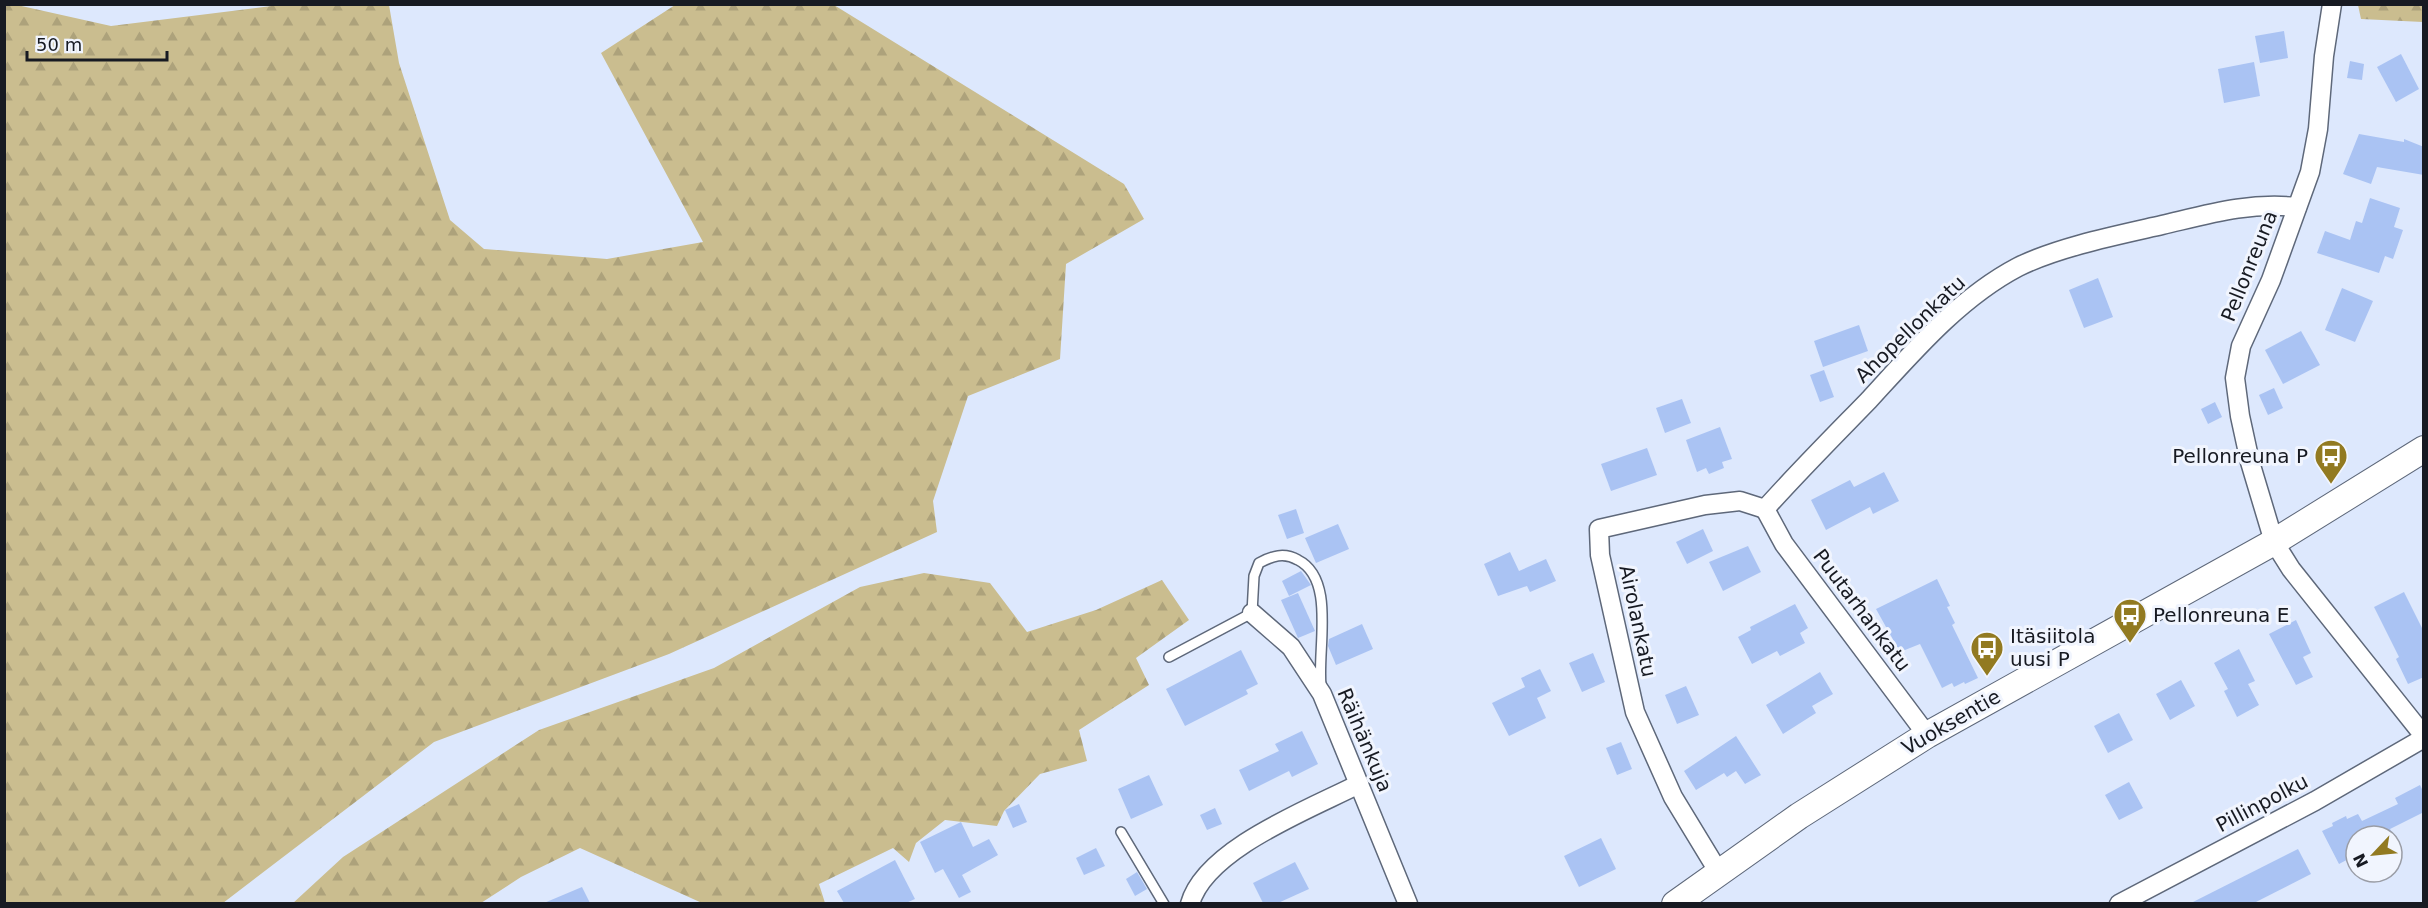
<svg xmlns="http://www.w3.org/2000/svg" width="2428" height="908" font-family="'DejaVu Sans',sans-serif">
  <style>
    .forest { fill: url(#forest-firs) }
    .building { fill: #aac3f3 }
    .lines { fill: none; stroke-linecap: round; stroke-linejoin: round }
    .lane-casing { stroke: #5e687a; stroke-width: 12 }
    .street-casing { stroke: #5e687a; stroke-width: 21 }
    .secondary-casing { stroke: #5e687a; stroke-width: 28 }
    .lane { stroke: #fff; stroke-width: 9 }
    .street { stroke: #fff; stroke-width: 18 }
    .secondary { stroke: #fff; stroke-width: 26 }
    .labels { text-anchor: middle; stroke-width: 6; stroke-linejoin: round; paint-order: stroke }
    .street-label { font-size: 20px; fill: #171a22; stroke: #f1f5fe }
    .poi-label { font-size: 20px; fill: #171a22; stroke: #f1f5fe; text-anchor: start }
  </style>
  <defs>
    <pattern id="forest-firs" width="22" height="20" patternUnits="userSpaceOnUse" patternTransform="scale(1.5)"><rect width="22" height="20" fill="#cabd8f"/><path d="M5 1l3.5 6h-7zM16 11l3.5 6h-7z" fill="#ada27b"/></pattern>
  </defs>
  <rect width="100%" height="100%" fill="#dde8fd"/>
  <g class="forest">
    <path d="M5,4L17,5L111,26L279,5H389L399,63L450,220L484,249L607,259L703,242L601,53L675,5H834L1124,184L1144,219L1066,264L1060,359L968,396L933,501L937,532L669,654L434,742L223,903H5Z"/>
    <path d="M2358,5H2423V22L2361,19Z"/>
    <path d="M924,573L990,583L1027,632L1096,610L1162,580L1189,620L1136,658L1149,685L1079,730L1087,761L1040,774L1004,811L997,826L945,820L916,843L909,862L893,848L819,884L825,903H702L580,848L521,877L481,903L292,904L343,857L539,730L714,668L860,587Z"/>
  </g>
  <g class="building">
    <path d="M2284,31L2288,58L2260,63L2255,36Z"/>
    <path d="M2401,54L2419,89L2396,102L2377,67Z"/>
    <path d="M2350,61L2364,64L2362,80L2347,78Z"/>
    <path d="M2254,62L2260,96L2224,103L2218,69Z"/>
    <path d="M2359,134L2404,142V139L2424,147V175L2377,167L2371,184L2343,174Z"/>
    <path d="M2370,198L2400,208L2394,227L2403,230L2393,259L2385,256L2379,273L2317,253L2325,231L2350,240L2356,221L2362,223Z"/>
    <path d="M2098,278L2113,317L2084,328L2069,290Z"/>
    <path d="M2342,288L2373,301L2355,342L2325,330Z"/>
    <path d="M1859,325L1868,351L1823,367L1814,341Z"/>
    <path d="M2301,331L2320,365L2283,384L2265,350Z"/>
    <path d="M1824,370L1834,397L1820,402L1810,375Z"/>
    <path d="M2274,388L2283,408L2268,415L2259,395Z"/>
    <path d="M1682,399L1691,423L1665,433L1656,408Z"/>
    <path d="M2215,402L2222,417L2208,424L2201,409Z"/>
    <path d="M1720,427L1732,459L1722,462L1724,468L1709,474L1706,468L1697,472L1686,440Z"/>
    <path d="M1647,448L1657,475L1611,491L1601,464Z"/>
    <path d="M1884,472L1899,501L1873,514L1870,507L1826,530L1811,500L1850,480L1854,487Z"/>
    <path d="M1296,509L1304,533L1287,539L1278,515Z"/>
    <path d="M1338,524L1349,549L1316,563L1305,538Z"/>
    <path d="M1703,529L1713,551L1687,564L1676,542Z"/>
    <path d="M1748,546L1761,572L1723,591L1709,562Z"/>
    <path d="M1510,552L1519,571L1546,559L1556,581L1530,592L1527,586L1498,596L1484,564Z"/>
    <path d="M1301,571L1311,585L1289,596L1282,581Z"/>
    <path d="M1937,579L1950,606L1947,607L1955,623L1952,625L1978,678L1965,684L1964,682L1954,687L1952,683L1942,688L1920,644L1900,652L1876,609Z"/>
    <path d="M2404,592L2424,632V677L2408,684L2396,659L2399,657L2374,607Z"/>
    <path d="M1298,593L1315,631L1298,638L1281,600Z"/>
    <path d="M1795,604L1808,628L1800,633L1805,643L1780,656L1777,651L1752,664L1738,637L1751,630L1750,627Z"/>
    <path d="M2296,620L2311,653L2303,657L2313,677L2296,685L2269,634Z"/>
    <path d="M1362,624L1373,649L1336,665L1328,646L1329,639Z"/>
    <path d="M2239,649L2255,681L2248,684L2259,705L2237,717L2224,691L2228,689L2214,663Z"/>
    <path d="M1241,650L1258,684L1246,690L1248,694L1185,726L1166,689Z"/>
    <path d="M1593,653L1605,682L1582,692L1569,663Z"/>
    <path d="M1540,669L1551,691L1537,698L1546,718L1509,736L1492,703L1525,687L1521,678Z"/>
    <path d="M1820,672L1833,694L1812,706L1816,713L1783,734L1766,705Z"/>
    <path d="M2181,680L2195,706L2170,720L2156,694Z"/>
    <path d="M1686,686L1699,715L1677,724L1665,695Z"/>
    <path d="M2119,713L2133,740L2108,753L2094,726Z"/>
    <path d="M1302,731L1318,764L1292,777L1289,771L1249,791L1239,770L1279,751L1275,744Z"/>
    <path d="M1736,736L1761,775L1745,784L1736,771L1727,777L1724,773L1696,790L1684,771Z"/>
    <path d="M1621,742L1632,769L1617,775L1606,748Z"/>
    <path d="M1149,775L1163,805L1131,819L1118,789Z"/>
    <path d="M2129,782L2143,808L2119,820L2105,795Z"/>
    <path d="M2420,785L2424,793V812L2390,829L2394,836H2356V855L2339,864L2322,831L2333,826L2332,823L2346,816L2347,819L2358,814L2362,821L2398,804L2395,798Z"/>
    <path d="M1019,804L1027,822L1013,828L1005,810Z"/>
    <path d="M1215,808L1222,824L1207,830L1200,815Z"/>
    <path d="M961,822L973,847L989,839L998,855L962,875L971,892L959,898L943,869L935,873L920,842Z"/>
    <path d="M1601,838L1616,869L1579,887L1564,856Z"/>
    <path d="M1096,848L1105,866L1084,875L1076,858Z"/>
    <path d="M2298,849L2311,874L2254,903H2191Z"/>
    <path d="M895,860L915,899L906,903H844L837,891Z"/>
    <path d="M1295,862L1309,889L1278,903H1263L1253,883Z"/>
    <path d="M1137,872L1147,889L1135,896L1126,879Z"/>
    <path d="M582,887L590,903H544Z"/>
  </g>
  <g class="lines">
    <g class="lane-casing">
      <g id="lane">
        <path d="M1169,657L1252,613L1254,576L1259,563C1272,556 1284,552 1298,560C1336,579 1317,649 1321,686"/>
        <path d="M1121,832L1164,904"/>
      </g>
    </g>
    <g class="street-casing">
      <g id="street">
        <path d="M2332,4L2324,56L2318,129L2310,172L2271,280L2241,346L2235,378L2240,416L2250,462L2274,542L2291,569L2424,736"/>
        <path d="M1765,509C1799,471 1834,436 1869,400C1913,352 1959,298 2018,267C2058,247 2118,235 2162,225C2209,214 2248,202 2297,207"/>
        <path d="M1765,509L1784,544L1927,735"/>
        <path d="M1252,613L1291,647L1322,694L1408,904"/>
        <path d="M1718,871L1673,797L1635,712L1600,555L1599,529L1705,505L1740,501L1765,509"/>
        <path d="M1190,904C1205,849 1310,809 1359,784"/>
        <path d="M2119,904L2315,801L2424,738"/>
      </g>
    </g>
    <g class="secondary-casing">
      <path id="secondary" d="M1675,904L1799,816L1927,735L2274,542L2424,449"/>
    </g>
    <use href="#lane" class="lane"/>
    <use href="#street" class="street"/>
    <use href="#secondary" class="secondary"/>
  </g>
  <defs>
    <g id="bus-pin" transform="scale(1.725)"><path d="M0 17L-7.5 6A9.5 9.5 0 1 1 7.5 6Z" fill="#927a21" stroke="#f1f5fe"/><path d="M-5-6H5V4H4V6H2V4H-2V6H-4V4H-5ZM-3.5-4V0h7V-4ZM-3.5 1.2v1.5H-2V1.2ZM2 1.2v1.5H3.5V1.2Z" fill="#fff"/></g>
  </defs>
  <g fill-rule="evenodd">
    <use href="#bus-pin" x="2331" y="456"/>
    <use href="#bus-pin" x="2130" y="615"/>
    <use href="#bus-pin" x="1987" y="648"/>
  </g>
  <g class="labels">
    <g class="street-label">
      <text transform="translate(2249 266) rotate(-68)" y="7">Pellonreuna</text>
      <text transform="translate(1910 329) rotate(-44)" y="7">Ahopellonkatu</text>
      <text transform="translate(1862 610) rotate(53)" y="7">Puutarhankatu</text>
      <text transform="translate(1638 621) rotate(78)" y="7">Airolankatu</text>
      <text transform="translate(1951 722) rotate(-30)" y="7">Vuoksentie</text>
      <text transform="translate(1365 740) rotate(67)" y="7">Räihänkuja</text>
      <text transform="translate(2262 803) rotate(-28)" y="7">Pillinpolku</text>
    </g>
    <g class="poi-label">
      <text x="2308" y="463" text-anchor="end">Pellonreuna P</text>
      <text x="2153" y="622">Pellonreuna E</text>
      <text x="2010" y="643">Itäsiitola<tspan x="2010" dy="23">uusi P</tspan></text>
    </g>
  </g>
  <rect width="2428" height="908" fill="none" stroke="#171a22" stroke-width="12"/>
  <g transform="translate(2374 854) rotate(244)"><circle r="28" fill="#f1f5fe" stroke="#9a9da6" stroke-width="1.5"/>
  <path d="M0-4.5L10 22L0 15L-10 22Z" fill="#927a21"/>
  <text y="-9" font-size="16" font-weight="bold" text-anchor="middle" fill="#171a22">N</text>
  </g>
  <path d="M27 51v9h140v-9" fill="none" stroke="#171a22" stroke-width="3"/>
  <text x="36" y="51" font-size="18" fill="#171a22" stroke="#f1f5fe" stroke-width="4.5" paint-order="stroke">50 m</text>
</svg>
